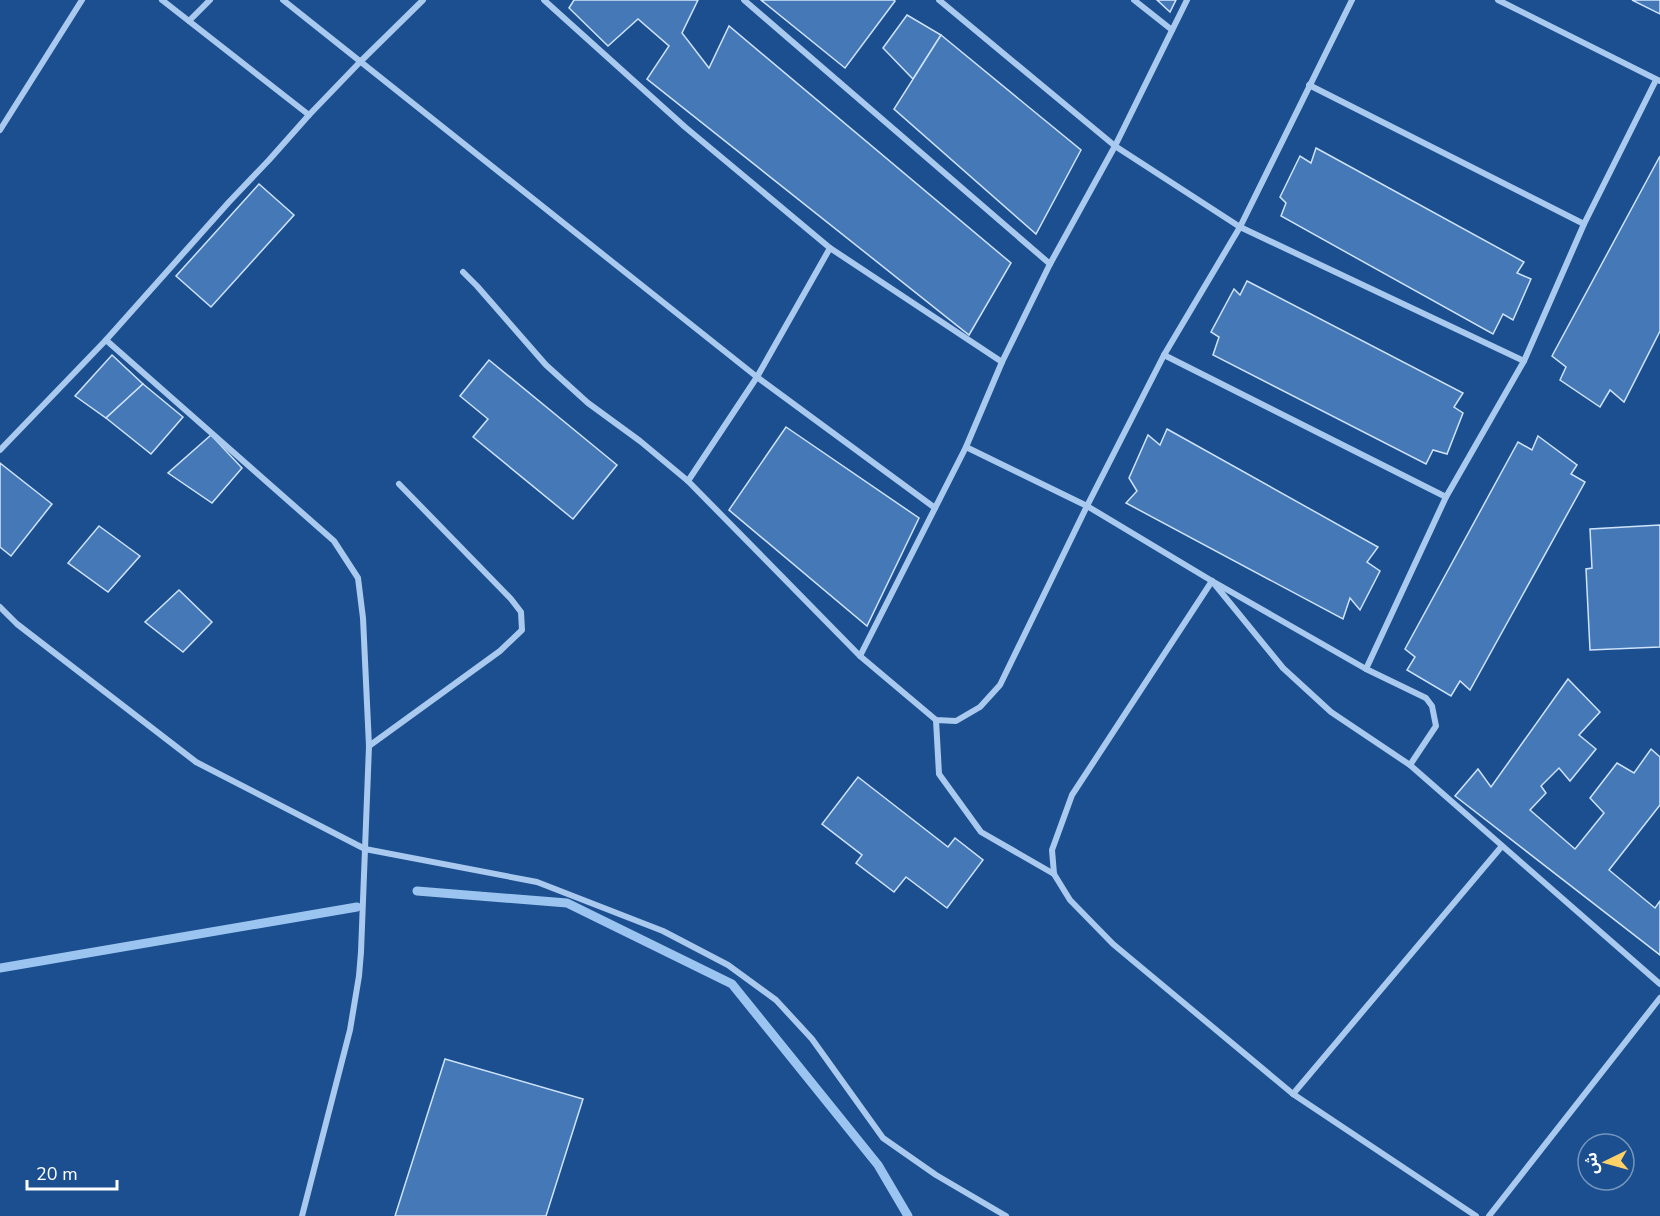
<svg xmlns="http://www.w3.org/2000/svg" width="1660" height="1216" font-family="'Nunito Sans','Noto Sans Arabic',sans-serif">
  <style>
    .lines { fill: none; stroke-linecap: round; stroke-linejoin: round }
    .stream { stroke: #9cc4f0; stroke-width: 9 }
    .building { fill: #4478b7; stroke: #cfe3fa; stroke-width: 1.5 }
    .street { stroke: #a9c9ee; stroke-width: 6 }
  </style>
  <rect width="100%" height="100%" fill="#1b4f8f"/>
  <g class="lines">
    <g class="stream">
      <path d="M417,891L567,903L732,984L878,1165L908,1216"/>
      <path d="M0,968L357,907"/>
    </g>
  </g>
  <g class="building">
    <path d="M574,0H698L682,33L709,68L729,26L1011,263L969,335L647,79L669,46L638,19L608,46L569,8Z"/>
    <path d="M761,0H894L895,1L845,68Z"/>
    <path d="M1157,0H1176L1170,12Z"/>
    <path d="M1632,0H1660V14Z"/>
    <path d="M907,15L941,35L913,79L883,48Z"/>
    <path d="M941,35L1081,150L1036,234L894,109Z"/>
    <path d="M1316,148L1524,262L1517,273L1531,279L1513,320L1503,314L1493,334L1281,216L1286,203L1280,197L1300,156L1311,163Z"/>
    <path d="M1660,156V331L1624,402L1610,390L1600,407L1560,380L1566,367L1552,356Z"/>
    <path d="M259,184L294,215L211,307L176,276Z"/>
    <path d="M1247,281L1463,393L1454,407L1463,413L1447,454L1433,450L1426,464L1213,355L1219,337L1211,332L1234,289L1240,295Z"/>
    <path d="M112,355L143,384L106,418L75,396Z"/>
    <path d="M489,360L617,465L573,519L473,437L488,419L460,396Z"/>
    <path d="M143,384L183,417L151,454L106,418Z"/>
    <path d="M786,427L919,518L867,626L729,510Z"/>
    <path d="M1167,429L1378,547L1367,562L1380,571L1360,610L1350,598L1343,619L1126,503L1137,491L1129,478L1148,435L1160,445Z"/>
    <path d="M211,435L242,468L212,503L168,473Z"/>
    <path d="M1538,436L1577,465L1571,474L1585,482L1470,690L1460,681L1451,696L1407,670L1415,657L1405,649L1518,442L1532,450Z"/>
    <path d="M0,463L52,504L11,556L0,547Z"/>
    <path d="M1660,525V647L1590,650L1586,569L1592,568L1590,529Z"/>
    <path d="M99,526L140,556L108,592L68,563Z"/>
    <path d="M179,590L212,622L183,652L145,622Z"/>
    <path d="M1568,679L1600,712L1579,735L1596,749L1570,781L1559,768L1541,786L1546,793L1530,810L1575,849L1604,813L1590,798L1617,763L1634,773L1651,749L1660,757V805L1609,870L1655,908L1660,901V955L1455,796L1478,769L1491,787Z"/>
    <path d="M858,777L948,847L955,838L983,860L947,908L906,877L894,892L856,863L862,855L822,824Z"/>
    <path d="M445,1059L583,1099L546,1216H395Z"/>
  </g>
  <g class="lines">
    <g class="street">
      <path d="M162,0L309,115"/>
      <path d="M283,0L757,377L935,508"/>
      <path d="M544,0L685,127L830,248L1002,362"/>
      <path d="M744,0L1050,264"/>
      <path d="M939,0L1115,146L1240,227L1524,361"/>
      <path d="M1134,0L1172,30"/>
      <path d="M1498,0L1660,81"/>
      <path d="M189,21L210,0"/>
      <path d="M1309,85L1584,224"/>
      <path d="M0,130L82,0"/>
      <path d="M463,272L477,286L546,365L588,403L640,441L688,481L860,656L936,720L956,721L980,707L1000,685L1087,506L1164,355L1240,227L1352,0"/>
      <path d="M106,340L334,541L358,578L363,618L369,746L361,952L359,976L350,1030L302,1216"/>
      <path d="M1164,355L1446,497"/>
      <path d="M966,447L1087,506L1212,581L1366,669L1426,698L1432,706L1436,726L1410,765"/>
      <path d="M0,450L106,340L229,202L269,160L309,115L360,62L423,0"/>
      <path d="M688,481L757,377L830,248"/>
      <path d="M1212,581L1072,795L1052,850L1054,874L1070,900L1113,944L1293,1094L1476,1216"/>
      <path d="M1212,581L1283,668L1331,712L1410,765L1660,984"/>
      <path d="M0,607L17,624L196,762L365,849L537,882L663,931L728,965L776,1000L812,1039L883,1138L936,1175L1006,1216"/>
      <path d="M860,656L966,447L1002,362L1050,264L1115,146L1187,0"/>
      <path d="M1366,669L1446,497L1524,361L1584,224L1656,80"/>
      <path d="M936,720L939,774L981,832L1054,874"/>
      <path d="M369,746L500,651L522,630L521,612L511,599L399,484"/>
      <path d="M1293,1094L1502,846"/>
      <path d="M1489,1216L1660,998"/>
    </g>
  </g>
  <g transform="translate(1606 1162) rotate(265)"><circle r="28" fill="#1b4f8f" stroke="#7695bc" stroke-width="1.5"/>
  <path d="M0-4.5L10 22L0 15L-10 22Z" fill="#ffd166"/>
  <text y="-9" font-size="16" font-weight="bold" text-anchor="middle" fill="#ffffff">ش</text>
  </g>
  <path d="M27 1180v9h90v-9" fill="none" stroke="#ffffff" stroke-width="3"/>
  <text x="36" y="1180" font-size="18" fill="#ffffff" stroke="#1b4f8f" stroke-width="4.5" paint-order="stroke">20 m</text>
</svg>
